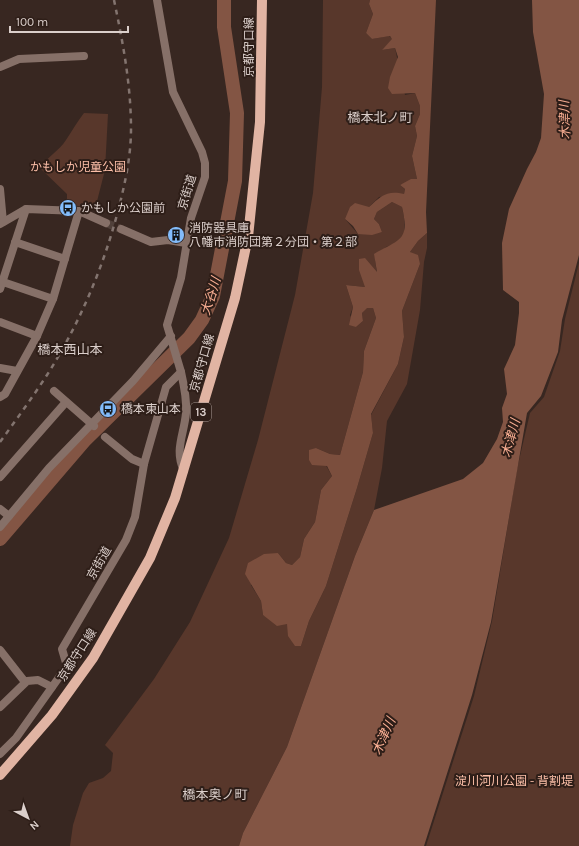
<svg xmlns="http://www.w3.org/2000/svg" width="579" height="846" font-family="Karla,'Noto Sans JP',sans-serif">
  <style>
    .green { fill: #58372b }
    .forest { fill: #7b4e3d }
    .water { fill: #835544 }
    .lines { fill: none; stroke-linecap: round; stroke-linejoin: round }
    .river { stroke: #835544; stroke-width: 14 }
    .minor-tunnel { stroke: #50403a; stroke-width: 8; stroke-dasharray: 8 4; stroke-linecap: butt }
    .minor { stroke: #867068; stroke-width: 8 }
    .primary { stroke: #e1b4a3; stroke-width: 10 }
    .rail { stroke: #83746f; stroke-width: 2.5; stroke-dasharray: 5 5; stroke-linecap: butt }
    .labels { text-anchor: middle; stroke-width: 4; stroke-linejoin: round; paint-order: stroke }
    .shield { fill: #2e1e18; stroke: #a79a95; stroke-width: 1 }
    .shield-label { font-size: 11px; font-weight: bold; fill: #dbcfcb }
    .street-label { font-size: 12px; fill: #dbcfcb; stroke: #2e1e18 }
    .park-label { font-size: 12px; fill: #fcbfa8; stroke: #2e1e18 }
    .poi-label { font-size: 12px; fill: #dbcfcb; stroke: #2e1e18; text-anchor: start }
    .neighbourhood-label { font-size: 13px; fill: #dbcfcb; stroke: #2e1e18 }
    .water-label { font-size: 13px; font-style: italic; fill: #faaf93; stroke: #2e1e18 }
  </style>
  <rect width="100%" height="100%" fill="#382721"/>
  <g class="green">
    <path d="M323,0H370L369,4L373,14L366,33L372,39L389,36L393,39L382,50L395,48L405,95L415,93L420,106V114L415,126L417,136L412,156L417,179L400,185L405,189L404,194L379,197L369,207L345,219L358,234L382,232L379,224L374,219L377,212L392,202L402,207L404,217V235L399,242L386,247L375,260L377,273L372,268L365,287L346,285L353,307L350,315L356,327L363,321L362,313L366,308H373L376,318L364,351L363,372L340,455L330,454L316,448L332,476L321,490L315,522L304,539L300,557L292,565L286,563L278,553L251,585L261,601L263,615L287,624L301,646L309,621L326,586L357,488L373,433L371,415L398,364L404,337L402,311L420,264L410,252L418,241L427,233V248L424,262L420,310L407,384L387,421L382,468L374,510L355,556L287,747L243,833L239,846H70L73,825L83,793L89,783L103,778L111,771L113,753L105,745L154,679L190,622L229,538L258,440L295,295L313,193L322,87Z"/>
    <path d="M84,113L108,114L105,170L95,209L67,204V194L40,168C47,157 59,151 66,140C72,131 77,122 84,113Z"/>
    <path d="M579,263V846H426L474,696L492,621L517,469L530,413L544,397L560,351L565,319Z"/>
  </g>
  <path class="forest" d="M370,0H436L426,212L427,233L418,241L410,252L418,255L420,264L402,311L404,337L398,364L371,414L373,433L357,488L326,586L309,621L301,646H295L288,636L287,624L277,626L263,615L261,601L245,574L248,563L264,554L278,553L286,563L292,565L300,557L304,539L315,522L321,490L332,476L327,466L312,465L309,460V450L316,448L330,454L340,455L363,372L364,351L376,318L373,308H367L362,313L363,321L356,327L349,325L353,307L346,285L365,287L359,270V259L365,258L377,272L374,254C400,239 410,241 402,207L392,202L377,212L374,219L379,224L382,232L372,235L358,234L353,226L345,219L350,207L355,203L369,207C381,196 387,190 404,194L405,189L400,185L411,179H417L412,156L417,136L415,126L420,114V106L415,93L392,94L388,88L390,77L398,57L395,48L382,50L392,39L390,36L372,39L366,33L373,14L369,4Z"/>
  <path class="water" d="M532,0H579V255L562,320L558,352L541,396L527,413L491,622L472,695L424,846H239L243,833L287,747L355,556L374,510L463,479L483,463L497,439L503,422L502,408L507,394L504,369L515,345L519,313V302L503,290L502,243L509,209L527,169L536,152L541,138L544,94L533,32Z"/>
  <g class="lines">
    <path class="river" d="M0,539L85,440L189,338L202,320L213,296L235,181L237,113L224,27V0"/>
    <path class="minor-tunnel" d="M106,223L121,229"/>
    <g class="minor">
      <path d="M0,67L19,59L84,56"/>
      <path d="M0,189L3,222"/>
      <path d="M0,224L26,209L79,211L106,223"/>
      <path d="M121,229L151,242L168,240L186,243"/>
      <path d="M15,242L65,259"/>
      <path d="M3,282L53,299"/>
      <path d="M0,289L26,209"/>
      <path d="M0,322L37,336L53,299L79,211"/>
      <path d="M0,368L17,371"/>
      <path d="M181,372C184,385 187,399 186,413C184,435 174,450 184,471"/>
      <path d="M54,391L94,426"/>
      <path d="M0,397L5,394L37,336"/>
      <path d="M105,437L132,459L144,464"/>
      <path d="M0,477L66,402"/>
      <path d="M0,509L9,516"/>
      <path d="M0,527L49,468L133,381L171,336"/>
      <path d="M0,650L25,682"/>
      <path d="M0,707L27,681L38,680L52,687"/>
      <path d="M0,754L16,738L67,666L62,649L126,540L135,517L144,464L166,387L181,372L167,325L181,278L191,218L205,177V163L202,152L173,92L157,0"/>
    </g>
    <path class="primary" d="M0,775L52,715L93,658L150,558L175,498L235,298L248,237L260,122L262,0"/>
    <path class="rail" d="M0,442C16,420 32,398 47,375C80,323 105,264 120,203C126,179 131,154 131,129C131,85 123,43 114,0"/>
  </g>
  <defs>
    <g id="bus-disc" transform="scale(0.9)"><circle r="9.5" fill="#83bcfb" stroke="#2e1e18"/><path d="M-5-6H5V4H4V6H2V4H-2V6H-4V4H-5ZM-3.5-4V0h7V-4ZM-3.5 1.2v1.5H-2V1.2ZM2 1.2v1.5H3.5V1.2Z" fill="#111"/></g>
    <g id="building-disc" transform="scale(0.9)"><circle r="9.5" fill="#83bcfb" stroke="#2e1e18"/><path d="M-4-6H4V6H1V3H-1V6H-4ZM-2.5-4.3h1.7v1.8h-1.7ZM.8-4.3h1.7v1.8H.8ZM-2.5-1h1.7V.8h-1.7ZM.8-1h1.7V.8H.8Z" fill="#111"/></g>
  </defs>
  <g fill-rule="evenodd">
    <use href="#bus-disc" x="68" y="208"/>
    <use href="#building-disc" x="176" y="235"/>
    <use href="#bus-disc" x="108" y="409"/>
  </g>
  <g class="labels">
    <rect class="shield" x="191" y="403" width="20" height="18" rx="3"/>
    <g class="shield-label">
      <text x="201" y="416">13</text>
    </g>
    <g class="street-label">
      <text transform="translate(249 47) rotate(-90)" y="4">京都守口線</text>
      <text transform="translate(187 192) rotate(-73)" y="4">京街道</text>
      <text transform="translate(202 363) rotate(-74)" y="4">京都守口線</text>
      <text transform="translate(99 563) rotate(-60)" y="4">京街道</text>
      <text transform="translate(77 655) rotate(-57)" y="4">京都守口線</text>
    </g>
    <g class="park-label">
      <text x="78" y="171">かもしか児童公園</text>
      <text x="514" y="785">淀川河川公園 - 背割堤</text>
    </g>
    <g class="poi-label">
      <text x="81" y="212">かもしか公園前</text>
      <text x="189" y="232">消防器具庫<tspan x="189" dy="14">八幡市消防団第２分団・第２部</tspan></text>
      <text x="121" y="413">橋本東山本</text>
    </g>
    <g class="neighbourhood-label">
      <text x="380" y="122">橋本北ノ町</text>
      <text x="70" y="354">橋本西山本</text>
      <text x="215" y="799">橋本奥ノ町</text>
    </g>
    <g class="water-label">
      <text transform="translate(564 120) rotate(-92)" y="5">木津川</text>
      <text transform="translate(210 296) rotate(-73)" y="5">大谷川</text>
      <text transform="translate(510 438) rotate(-75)" y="5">木津川</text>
      <text transform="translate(383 736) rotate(-66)" y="5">木津川</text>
    </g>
  </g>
  <g transform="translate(28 818) rotate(139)" stroke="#2e1e18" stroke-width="3" paint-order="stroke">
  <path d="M0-3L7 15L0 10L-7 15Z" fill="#dbcfcb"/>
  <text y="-6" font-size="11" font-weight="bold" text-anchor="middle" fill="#dbcfcb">N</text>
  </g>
  <path d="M10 26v6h118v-6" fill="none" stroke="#dbcfcb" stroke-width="2"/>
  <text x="16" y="26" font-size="12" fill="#dbcfcb" stroke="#2e1e18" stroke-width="3" paint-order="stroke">100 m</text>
</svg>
